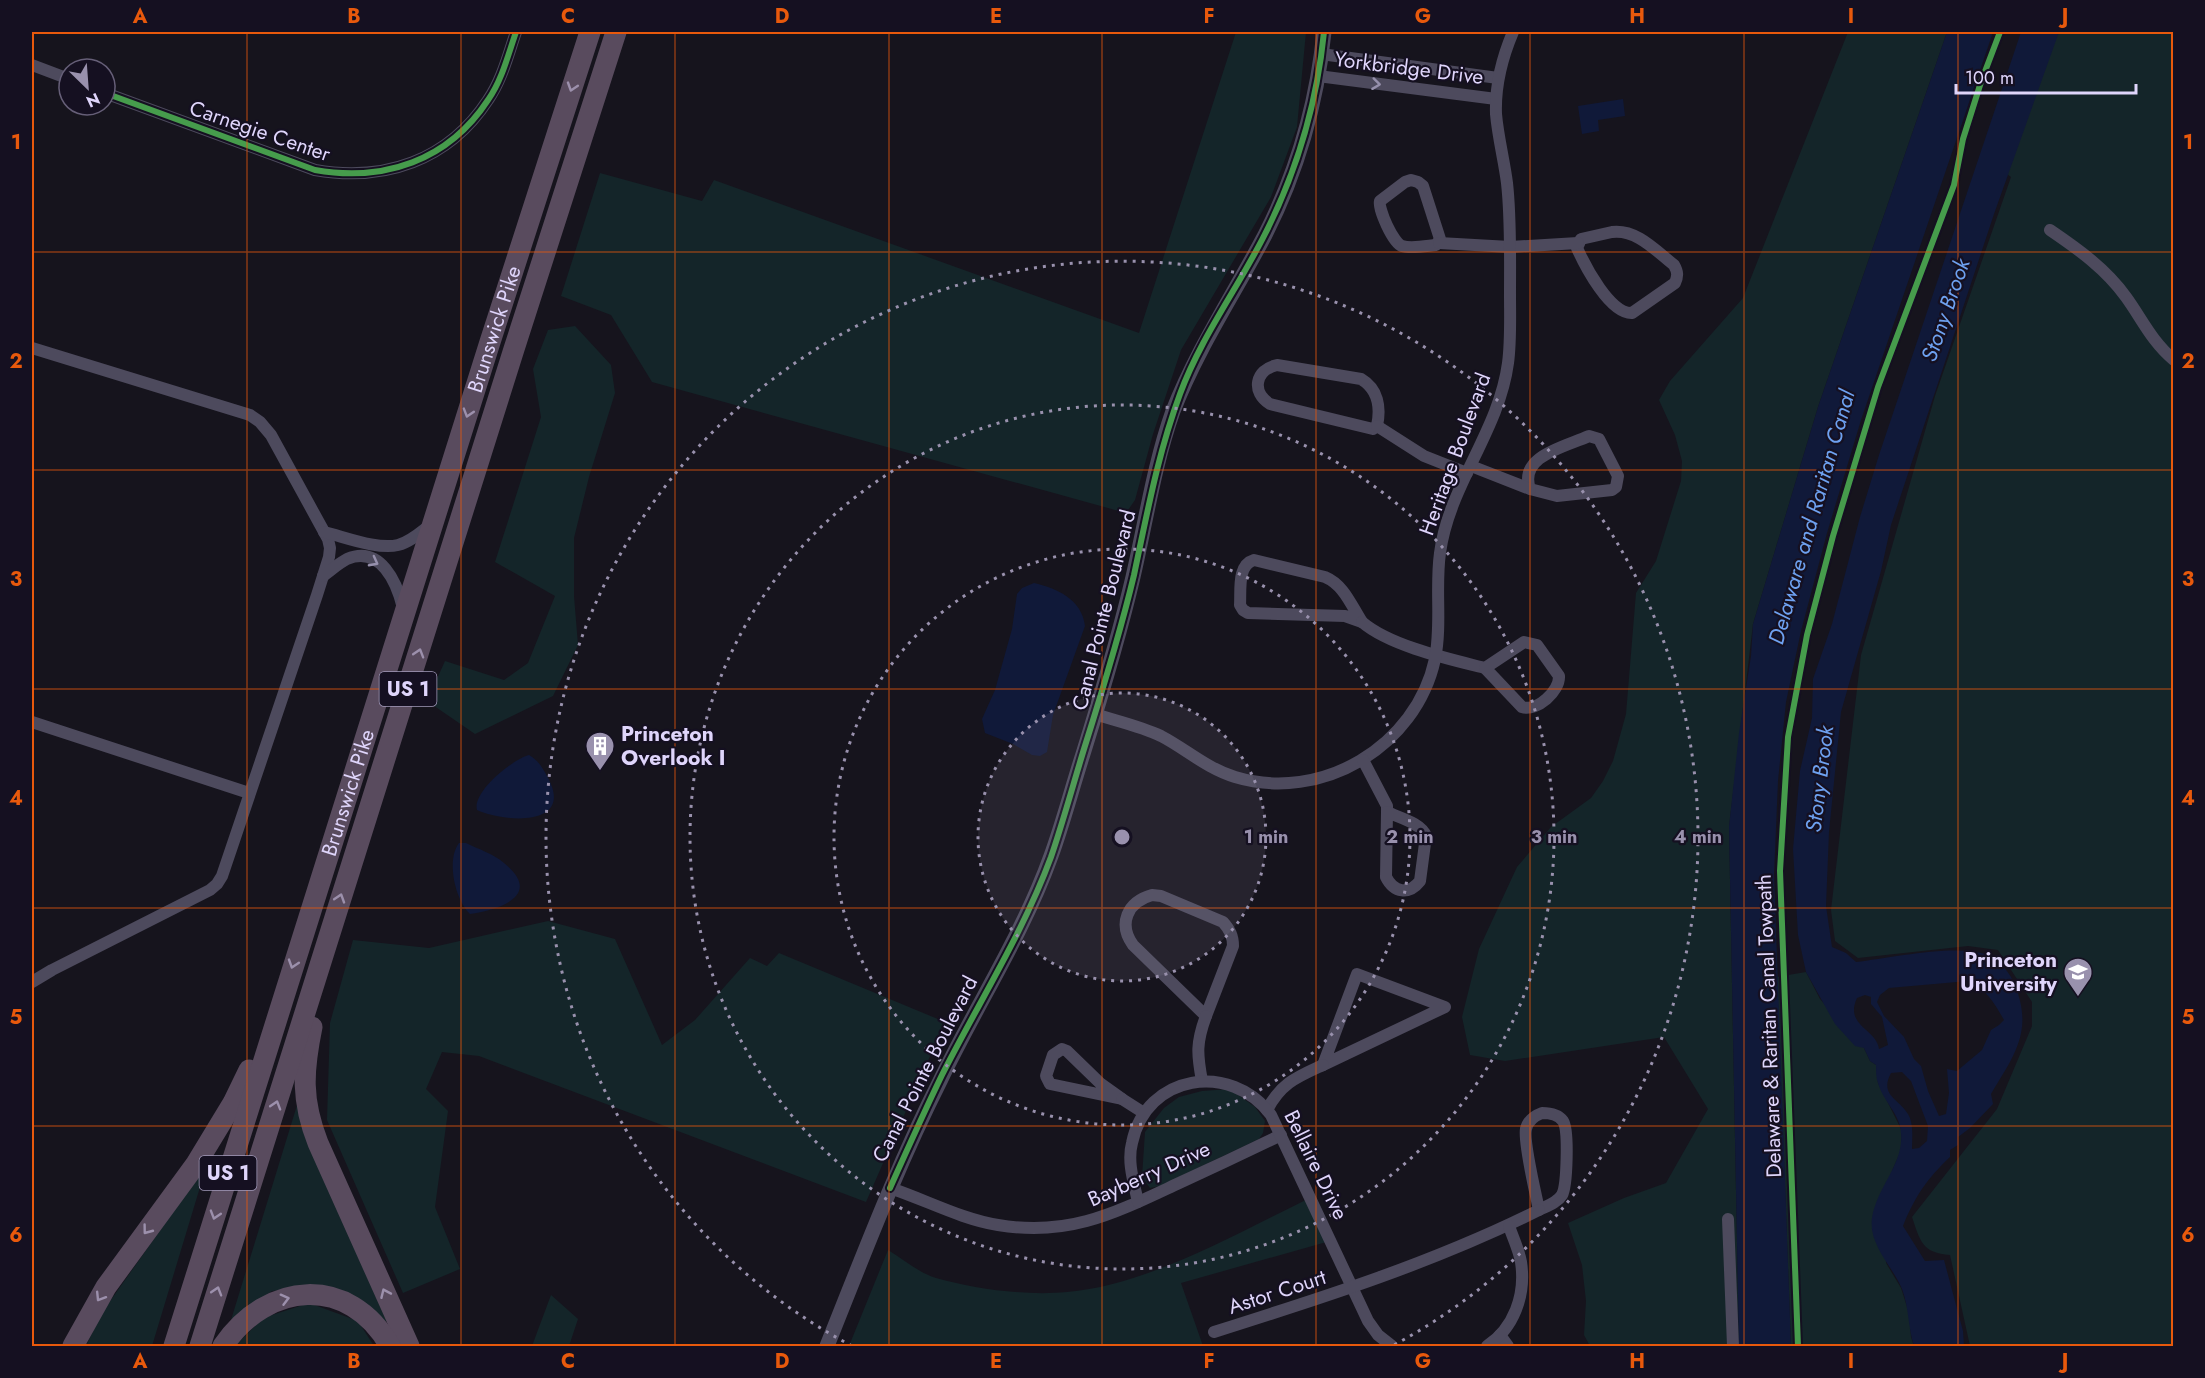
<svg xmlns="http://www.w3.org/2000/svg" width="2205" height="1378" font-family="Jost,sans-serif">
  <style>
    .green { fill: #142529 }
    .water { fill: #101939; fill-rule: evenodd }
    .lines { fill: none; stroke-linecap: round; stroke-linejoin: round }
    .minor { stroke: #4d4a5d; stroke-width: 12 }
    .tertiary { stroke: #4d4a5d; stroke-width: 15 }
    .trunk { stroke: #594b5e; stroke-width: 21 }
    .cycleway-casing { stroke: #151021; stroke-width: 10 }
    .cycleway { stroke: #469c4c; stroke-width: 6 }
    .oneway { stroke: #9690ac }
    .oneway2 { stroke: #9c90ac }
    .grid { fill: none; stroke: #e8590c; stroke-width: 1.5; stroke-opacity: 0.55 }
    .ring { fill: none; stroke: #9991ad; stroke-width: 3; stroke-dasharray: 3 6 }
    .labels { text-anchor: middle; stroke-width: 4.5; stroke-linejoin: round; paint-order: stroke }
    .shield { fill: #151021; stroke: #a29aba; stroke-width: 1.5 }
    .shield-label { font-size: 20px; font-weight: bold; fill: #dfd5fb }
    .street-label { font-size: 21px; fill: #dfd5fb; stroke: #151021 }
    .poi-label { font-size: 21px; font-weight: bold; fill: #dfd5fb; stroke: #151021; text-anchor: start }
    .water-label { font-size: 22px; font-style: italic; fill: #6ea1f0; stroke: #151021 }
    .centre { fill: #9991ad; stroke: #151021; stroke-width: 3 }
    .ring-label { font-size: 18px; text-anchor: middle; font-weight: bold; fill: #9991ad; stroke: #151021; stroke-width: 4.5; stroke-linejoin: round; paint-order: stroke }
    .neatline { fill: none; stroke: #e8590c; stroke-width: 2 }
    .grid-label { font-size: 20px; text-anchor: middle; font-weight: bold; fill: #e8590c }
  </style>
  <rect width="100%" height="100%" fill="#16141d"/>
  <g class="green">
    <path d="M1236,32H1306L1297,127L1271,197L1181,350L1153,434L1135,500L1126,513L652,382L611,315L561,296L600,173L702,201L714,180L1139,333Z"/>
    <path d="M1848,32H1947L1818,407L1753,624L1729,827L1739,1346H1590L1584,1335L1586,1301L1582,1265L1568,1223L1624,1198L1666,1183L1708,1109L1664,1037L1505,1061L1470,1055L1462,1017L1479,949L1517,867L1551,827L1591,798L1603,781L1613,761L1626,714L1636,593L1656,561L1681,481L1682,461L1675,435L1659,400L1670,381L1743,298Z"/>
    <path d="M2047,32H2173V1346H1970L1950,1255C1922,1253 1920,1241 1912,1217L1997,1109L2032,1026V1002L1998,950L1968,946L1858,958L1835,941L1831,910L1861,655L1935,396L2011,177L2003,171Z"/>
    <path d="M575,326L611,365L615,393L589,477L574,538V596L578,645L553,696L475,734L427,701L445,661L504,680L528,663L555,596L495,562L541,417L533,369L548,330Z"/>
    <path d="M548,921L615,939L662,1045L695,1020L750,958L767,966L779,953L945,1022L866,1202L479,1056L442,1052L426,1089L448,1111L435,1207L460,1269L403,1293L327,1120L330,1023L353,940L429,948Z"/>
    <path d="M1806,972L1820,999L1864,1048L1870,1061L1876,1065L1878,1083L1901,1129L1902,1148L1892,1171L1886,1263L1901,1288L1909,1313L1911,1337L1914,1346H1791L1777,977Z"/>
    <path d="M1230,1089L1255,1107L1265,1121L1263,1133L1259,1139L1160,1186L1150,1188L1142,1177L1145,1132L1164,1108L1179,1097L1202,1091Z"/>
    <path d="M298,1102L302,1129L387,1322L325,1287L272,1291L231,1320Z"/>
    <path d="M207,1164L152,1346H86L101,1314Z"/>
    <path d="M1310,1198L1330,1241L1181,1283L1203,1346H849L888,1250C903,1259 919,1273 936,1278C975,1289 1026,1296 1067,1292C1149,1285 1237,1233 1310,1198Z"/>
    <path d="M551,1295L578,1319L569,1346H532Z"/>
    <path d="M309,1303L358,1321L374,1346H235L263,1318Z"/>
  </g>
  <g class="water">
    <path d="M1947,32H1993L1861,420L1827,533L1801,631L1786,702L1778,781L1774,875L1791,1346H1739L1729,827L1739,733L1751,656L1753,624L1818,407Z"/>
    <path d="M2021,32H2059L1994,214L1891,525L1881,571L1841,712L1829,832L1826,906L1832,947L1846,953L1856,962C1889,958 1951,945 1981,953C1995,957 2009,970 2014,983C2034,1030 2015,1054 1991,1094L1993,1104L1970,1128L1958,1137V1145L1950,1150V1157C1927,1179 1915,1196 1903,1226L1925,1261L1944,1260L1963,1331L1964,1346H1914C1908,1328 1909,1307 1902,1289C1893,1267 1868,1244 1872,1218C1877,1187 1904,1164 1901,1133C1900,1114 1883,1101 1878,1083C1876,1078 1876,1071 1876,1065L1870,1061L1864,1048L1855,1046L1835,1024L1806,972L1798,935L1793,849L1800,771L1812,718L1813,679L1832,624L1860,517L1879,455ZM1968,981C1985,987 1995,1004 2004,1020L1999,1025L1991,1030L1982,1050L1957,1071L1947,1069L1949,1093L1946,1114L1939,1116L1928,1091L1921,1066L1914,1059L1904,1037L1884,1016L1877,1002L1880,995L1889,988ZM1865,995L1871,997V1004L1882,1017L1888,1045L1879,1049C1877,1029 1844,1026 1857,998ZM1902,1072L1911,1081L1928,1126L1927,1141L1919,1148L1912,1149C1912,1138 1914,1124 1908,1114C1899,1099 1879,1095 1891,1073Z"/>
    <path d="M1623,99L1625,116L1598,120L1599,131L1582,134L1578,106Z"/>
    <path d="M1034,583C1056,588 1082,599 1085,626L1053,715L1047,752L1040,756L1032,755L1013,744L985,733L982,719L995,690L1012,629L1017,594L1022,588Z"/>
    <path d="M529,755C538,760 542,767 547,776C576,827 506,823 477,810C472,792 513,759 529,755Z"/>
    <path d="M459,843H466C478,849 494,854 504,863C544,895 499,910 470,914C455,900 446,860 459,843Z"/>
  </g>
  <g class="lines">
    <g class="minor">
      <path d="M1321,54L1498,78"/>
      <path d="M32,65L69,79"/>
      <path d="M1318,76L1496,99"/>
      <path d="M105,93L315,170C384,182 448,161 488,100C502,80 508,55 516,32"/>
      <path d="M1411,180L1418,182L1423,186L1440,239L1436,245C1426,246 1411,249 1402,246C1393,243 1378,209 1380,201L1405,182Z"/>
      <path d="M2050,230C2078,249 2106,269 2126,297C2142,319 2152,342 2174,360"/>
      <path d="M1612,232C1637,229 1656,251 1674,265C1678,272 1678,276 1675,283L1632,313C1610,314 1585,266 1577,248L1581,239Z"/>
      <path d="M1439,243L1510,247L1578,243"/>
      <path d="M32,348L250,415L260,422L271,435L328,539L330,548L329,557L317,595L222,876L217,884L210,890L52,970L32,982"/>
      <path d="M1277,365L1361,379C1378,389 1381,407 1377,426L1373,429L1270,404C1251,392 1255,370 1277,365Z"/>
      <path d="M1377,426L1424,456L1467,473"/>
      <path d="M1589,436L1599,439L1618,476L1616,487L1612,490L1557,496L1530,489C1518,456 1565,447 1589,436Z"/>
      <path d="M1471,466L1530,489"/>
      <path d="M324,532C345,537 378,550 398,545C410,542 421,532 430,525"/>
      <path d="M1254,560L1325,577C1344,585 1351,605 1362,622L1345,616L1248,613L1243,610L1240,605C1241,590 1237,565 1254,560Z"/>
      <path d="M323,576C330,571 339,563 347,559C381,545 397,583 403,608"/>
      <path d="M1362,622C1390,646 1449,659 1485,668"/>
      <path d="M1524,642L1537,645L1559,676C1560,691 1537,712 1522,707L1485,668Z"/>
      <path d="M1095,714C1116,721 1140,726 1161,736C1186,749 1206,768 1235,777C1321,803 1416,747 1435,659C1442,624 1435,588 1440,553C1449,485 1499,431 1508,363C1511,341 1510,317 1510,294C1510,257 1511,219 1507,183C1504,160 1498,137 1496,114C1495,86 1502,58 1513,32"/>
      <path d="M32,722L249,793"/>
      <path d="M1363,760L1387,806V812"/>
      <path d="M1387,812C1400,818 1421,823 1426,836L1420,881C1409,895 1394,893 1386,877Z"/>
      <path d="M1152,895L1161,896L1223,922C1230,930 1233,936 1233,946L1206,1016L1133,945C1118,924 1127,902 1152,895Z"/>
      <path d="M1357,974L1445,1007L1323,1065Z"/>
      <path d="M1062,1049L1067,1051L1101,1084L1122,1099L1050,1084L1046,1076L1053,1055Z"/>
      <path d="M1202,1081C1197,1054 1196,1043 1206,1016"/>
      <path d="M1122,1099L1144,1113"/>
      <path d="M1267,1110C1281,1083 1297,1077 1323,1065"/>
      <path d="M1542,1113C1550,1113 1558,1114 1563,1121C1569,1130 1567,1186 1562,1195C1557,1203 1547,1206 1539,1210C1536,1195 1523,1141 1526,1129C1528,1120 1534,1116 1542,1113Z"/>
      <path d="M890,1188C926,1200 961,1219 998,1225C1069,1237 1115,1213 1177,1184C1212,1168 1246,1152 1281,1135"/>
      <path d="M1138,1202C1134,1183 1127,1162 1132,1143C1146,1074 1231,1061 1271,1115L1368,1321L1378,1335L1392,1346"/>
      <path d="M1728,1219L1733,1346"/>
      <path d="M1214,1332C1325,1297 1435,1262 1539,1210"/>
      <path d="M1500,1335L1508,1346"/>
      <path d="M1487,1346C1514,1328 1526,1295 1521,1262C1519,1250 1513,1238 1509,1226"/>
    </g>
    <path class="tertiary" d="M827,1346C863,1256 897,1166 941,1079C977,1004 1023,934 1051,856C1063,823 1072,788 1083,754C1101,696 1119,637 1133,577C1146,521 1154,465 1173,411C1197,349 1234,294 1265,235C1297,172 1317,102 1324,32"/>
    <g class="trunk">
      <path d="M312,1027C303,1071 301,1100 318,1143L409,1346"/>
      <path d="M73,1346L106,1287L196,1164L233,1103L249,1070"/>
      <path id="s1" d="M174,1346L490,342L590,32"/>
      <path d="M200,1346L514,349L616,32"/>
      <path d="M223,1346C267,1281 349,1274 390,1346"/>
    </g>
    <g class="cycleway-casing">
      <g id="cycleway">
        <path d="M105,93L315,170C384,182 448,161 488,100C502,80 508,55 516,32"/>
        <path d="M890,1188C907,1150 924,1112 942,1075C979,1002 1023,933 1051,857C1063,822 1073,785 1084,749C1102,692 1120,634 1134,575C1147,514 1158,453 1180,394C1201,337 1238,288 1265,234C1297,171 1317,102 1324,32"/>
        <path d="M1798,1346L1780,871L1788,737L1807,635L1833,536L1878,387L1954,185L1963,139L1981,82L2000,32"/>
      </g>
    </g>
    <use href="#cycleway" class="cycleway"/>
  </g>
  <defs><path id="oneway-chevron" d="M-2-3.5L2.5 0L-2 3.5" fill="none" stroke-width="1.6" stroke-linecap="round" stroke-linejoin="round" transform="scale(1.5)"/></defs>
  <g class="oneway">
    <use href="#oneway-chevron" transform="translate(1376 84) rotate(7)"/>
    <use href="#oneway-chevron" transform="translate(374 562) rotate(28)"/>
  </g>
  <g class="oneway2">
    <use href="#oneway-chevron" transform="translate(572 87) rotate(108)"/>
    <use href="#oneway-chevron" transform="translate(468 413) rotate(107)"/>
    <use href="#oneway-chevron" transform="translate(419 653) rotate(-73)"/>
    <use href="#oneway-chevron" transform="translate(340 898) rotate(-72)"/>
    <use href="#oneway-chevron" transform="translate(293 964) rotate(108)"/>
    <use href="#oneway-chevron" transform="translate(276 1105) rotate(-73)"/>
    <use href="#oneway-chevron" transform="translate(215 1215) rotate(107)"/>
    <use href="#oneway-chevron" transform="translate(147 1230) rotate(127)"/>
    <use href="#oneway-chevron" transform="translate(217 1291) rotate(-73)"/>
    <use href="#oneway-chevron" transform="translate(385 1293) rotate(-114)"/>
    <use href="#oneway-chevron" transform="translate(100 1297) rotate(122)"/>
    <use href="#oneway-chevron" transform="translate(285 1299) rotate(-15)"/>
  </g>
  <path class="grid" d="M247,32V1346M461,32V1346M675,32V1346M889,32V1346M1102,32V1346M1316,32V1346M1530,32V1346M1744,32V1346M1958,32V1346M32,252H2174M32,470H2174M32,689H2174M32,908H2174M32,1126H2174"/>
  <circle cx="1122" cy="837" r="144" fill="#9991ad" fill-opacity=".12"/>
  <g class="ring">
    <circle cx="1122" cy="837" r="144"/>
    <circle cx="1122" cy="837" r="288"/>
    <circle cx="1122" cy="837" r="432"/>
    <path d="M852 1346A576 576 0 1 1 1392 1346"/>
  </g>
  <defs>
    <g id="building-pin" transform="scale(1.5)"><path d="M0 17L-7.5 6A9.5 9.5 0 1 1 7.5 6Z" fill="#9991ad" stroke="#151021"/><path d="M-4-6H4V6H1V3H-1V6H-4ZM-2.5-4.3h1.7v1.8h-1.7ZM.8-4.3h1.7v1.8H.8ZM-2.5-1h1.7V.8h-1.7ZM.8-1h1.7V.8H.8Z" fill="#fff"/></g>
    <g id="university-pin" transform="scale(1.5)"><path d="M0 17L-7.5 6A9.5 9.5 0 1 1 7.5 6Z" fill="#9991ad" stroke="#151021"/><path d="M0-5L7-2L0 1L-7-2ZM-4 1L0 2.5L4 1V4Q0 6-4 4Z" fill="#fff"/></g>
  </defs>
  <g fill-rule="evenodd">
    <use href="#building-pin" x="600" y="746"/>
    <use href="#university-pin" x="2078" y="972"/>
  </g>
  <g class="labels">
    <g class="shield">
      <rect x="379.5" y="672" width="57" height="34" rx="4.5"/>
      <rect x="199.5" y="1156" width="57" height="34" rx="4.5"/>
    </g>
    <g class="shield-label">
      <text x="408" y="696">US 1</text>
      <text x="228" y="1180">US 1</text>
    </g>
    <g class="street-label">
      <text transform="translate(1409 68) rotate(7)" y="7">Yorkbridge Drive</text>
      <text transform="translate(260 131) rotate(19)" y="7">Carnegie Center</text>
      <text dy="7" stroke="none"><textPath href="#s1" startOffset="1066">Brunswick Pike</textPath></text>
      <text transform="translate(1455 454) rotate(-70)" y="7">Heritage Boulevard</text>
      <text transform="translate(1104 610) rotate(-76)" y="7">Canal Pointe Boulevard</text>
      <text dy="7" stroke="none"><textPath href="#s1" startOffset="580">Brunswick Pike</textPath></text>
      <text transform="translate(1769 1026) rotate(-92)" y="7">Delaware &amp; Raritan Canal Towpath</text>
      <text transform="translate(925 1069) rotate(-63)" y="7">Canal Pointe Boulevard</text>
      <text transform="translate(1316 1165) rotate(64)" y="7">Bellaire Drive</text>
      <text transform="translate(1149 1174) rotate(-24)" y="7">Bayberry Drive</text>
      <text transform="translate(1277 1292) rotate(-18)" y="7">Astor Court</text>
    </g>
    <g class="poi-label">
      <text x="621" y="741">Princeton<tspan x="621" dy="24">Overlook I</tspan></text>
      <text x="2057" y="967" text-anchor="end">Princeton<tspan x="2057" dy="24">University</tspan></text>
    </g>
    <g class="water-label">
      <text transform="translate(1945 310) rotate(-71)" y="8">Stony Brook</text>
      <text transform="translate(1811 517) rotate(-74)" y="8">Delaware and Raritan Canal</text>
      <text transform="translate(1819 779) rotate(-83)" y="8">Stony Brook</text>
    </g>
  </g>
  <circle cx="1122" cy="837" r="9" class="centre"/>
  <g class="ring-label">
    <text x="1266" y="843">1 min</text>
    <text x="1410" y="843">2 min</text>
    <text x="1554" y="843">3 min</text>
    <text x="1698" y="843">4 min</text>
  </g>
  <rect width="2205" height="1378" fill="none" stroke="#151021" stroke-width="66"/>
  <g transform="translate(87 87) rotate(155)"><circle r="28" fill="#151021" stroke="#665f78" stroke-width="1.5"/>
  <path d="M0-4.5L10 22L0 15L-10 22Z" fill="#9991ad"/>
  <text y="-9" font-size="16" font-weight="bold" text-anchor="middle" fill="#dfd5fb">N</text>
  </g>
  <path d="M1956 84v9h180v-9" fill="none" stroke="#dfd5fb" stroke-width="3"/>
  <text x="1965" y="84" font-size="18" fill="#dfd5fb" stroke="#151021" stroke-width="4.5" paint-order="stroke">100 m</text>
  <rect x="33" y="33" width="2139" height="1312" class="neatline"/>
  <g class="grid-label">
    <text x="140" y="23">A</text>
    <text x="354" y="23">B</text>
    <text x="568" y="23">C</text>
    <text x="782" y="23">D</text>
    <text x="996" y="23">E</text>
    <text x="1209" y="23">F</text>
    <text x="1423" y="23">G</text>
    <text x="1637" y="23">H</text>
    <text x="1851" y="23">I</text>
    <text x="2065" y="23">J</text>
    <text x="16" y="149">1</text>
    <text x="2188" y="149">1</text>
    <text x="16" y="368">2</text>
    <text x="2188" y="368">2</text>
    <text x="16" y="586">3</text>
    <text x="2188" y="586">3</text>
    <text x="16" y="805">4</text>
    <text x="2188" y="805">4</text>
    <text x="16" y="1024">5</text>
    <text x="2188" y="1024">5</text>
    <text x="16" y="1242">6</text>
    <text x="2188" y="1242">6</text>
    <text x="140" y="1368">A</text>
    <text x="354" y="1368">B</text>
    <text x="568" y="1368">C</text>
    <text x="782" y="1368">D</text>
    <text x="996" y="1368">E</text>
    <text x="1209" y="1368">F</text>
    <text x="1423" y="1368">G</text>
    <text x="1637" y="1368">H</text>
    <text x="1851" y="1368">I</text>
    <text x="2065" y="1368">J</text>
  </g>
</svg>
